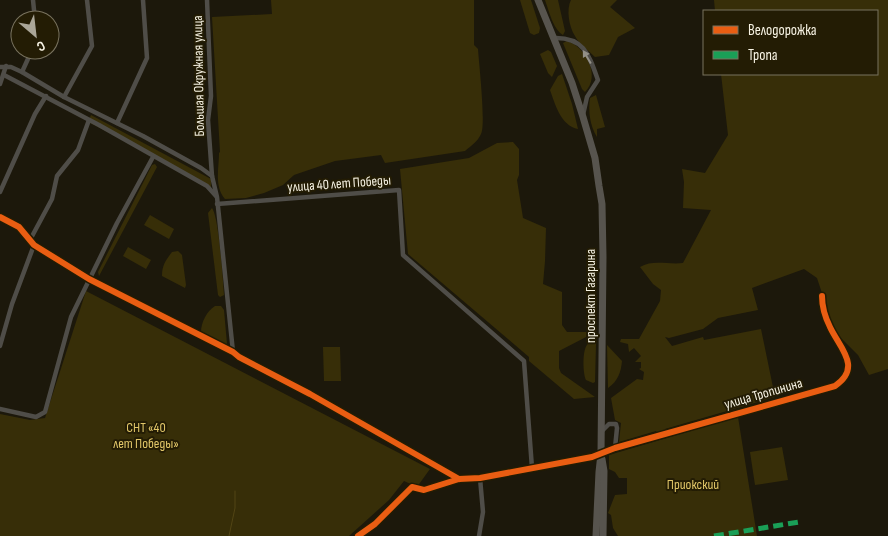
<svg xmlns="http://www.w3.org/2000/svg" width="888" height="536" font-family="'Sofia Sans Condensed',sans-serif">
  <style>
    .green { fill: #372e08 }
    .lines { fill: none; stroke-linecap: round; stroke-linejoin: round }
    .stream { stroke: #524515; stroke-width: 1 }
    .minor { stroke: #4f4d48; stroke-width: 4.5 }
    .primary { stroke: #57544e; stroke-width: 7 }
    .quiet { stroke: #1a9f57; stroke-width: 5; stroke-dasharray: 10 5; stroke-linecap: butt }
    .cycleway-casing { stroke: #231c04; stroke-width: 9 }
    .cycleway { stroke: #e95d12; stroke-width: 6 }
    .oneway { fill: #928f86 }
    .labels { text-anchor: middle; stroke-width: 4; stroke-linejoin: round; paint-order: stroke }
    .street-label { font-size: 14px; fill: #f7f3e4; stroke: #231c04 }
    .park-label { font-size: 14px; fill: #e1c668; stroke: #231c04 }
  </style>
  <rect width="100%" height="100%" fill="#1c180b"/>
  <g class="green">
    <path d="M271,0H474V45L478,49C479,64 486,125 481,134C478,141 471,146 465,151L385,163L381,155L335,161L294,175L283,185L264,193L246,198L225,199C214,186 219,169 219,153L220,152L212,17L272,14Z"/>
    <path d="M520,0H531L540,28L539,33L534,35L530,33Z"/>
    <path d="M545,0H558L565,31L563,35C553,29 549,11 545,0Z"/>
    <path d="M571,0H617L610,7L635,28L618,37L609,55L595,57C589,51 579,44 575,36C569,27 566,9 571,0Z"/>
    <path d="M714,0H888V369L869,375L858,355L835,332L817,278L804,269L752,288L758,310L718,318L703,329L669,338L665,337L672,346L703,337L704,340L761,329L775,397L665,429L666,430L657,433L656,431L619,442L621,423L615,420L611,398L637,379L643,380L644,372L639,369L641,368V362H635L641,356L634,348L629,352L628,344L620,342L621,339H639L660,301L661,290L653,284L640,267C653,259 668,265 683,263L711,210L683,208L684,182L682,169L705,173L728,135L721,74H877V11H715Z"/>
    <path d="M567,41C586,47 601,76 585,92L582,89L563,43Z"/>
    <path d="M548,50L551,52L557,66L552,77L548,73L540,54Z"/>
    <path d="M562,74L572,104L578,129C561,126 555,104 550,90L558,76Z"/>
    <path d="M596,95L605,127L597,129V137C590,126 588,111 590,98Z"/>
    <path d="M91,115L211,179V188L155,156L88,122Z"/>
    <path d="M513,142L519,149V175L517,180L523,218L546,228L545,261L543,284L562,292V325L567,332H589L590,335L559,351V368L561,373L595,397L574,399L529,361V357L408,254L400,169L469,158L497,143Z"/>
    <path d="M155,164L157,167L99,276L98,272L152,165Z"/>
    <path d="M212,208C219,217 223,281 224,295L220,297L218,295L208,213Z"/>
    <path d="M150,215L174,229L169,239L144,225Z"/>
    <path d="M128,247L151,260L146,269L123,256Z"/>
    <path d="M178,251L182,255L186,285L185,288L162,276C162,265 166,260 172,252Z"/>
    <path d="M86,291L430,469L417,487L404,481L389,500L349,536H0V414L30,420L45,418Z"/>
    <path d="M215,306H221L224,310L227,344L223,346L201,332C201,322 207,311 215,306Z"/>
    <path d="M595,342L596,344L595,382L593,383L586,380C583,374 582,351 587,345C589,342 591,343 595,342Z"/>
    <path d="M607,345L622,361C621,372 618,381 608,388Z"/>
    <path d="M323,347H340L341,381H324Z"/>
    <path d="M738,417L757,536H618L613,528L611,515L608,513L615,495L627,494V478H619L615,472L609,469V455Z"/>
    <path d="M782,447L788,480L755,485L750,452Z"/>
  </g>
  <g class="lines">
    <path class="stream" d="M229,536L235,508V491"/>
    <g class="minor">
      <path d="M33,0L35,20"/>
      <path d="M207,0L211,96L208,120L212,176L217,197L233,352"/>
      <path d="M554,38C584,37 589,55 598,80L587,97L583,115"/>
      <path d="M0,67H11L22,72L64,97L143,136L201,168L212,176"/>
      <path d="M22,72L32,50"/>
      <path d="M4,75L99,125L207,186L216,196"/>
      <path d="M0,84L6,66"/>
      <path d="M64,97L92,46L87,0"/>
      <path d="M117,123L147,58L143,0"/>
      <path d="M0,192L35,114L46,96"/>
      <path d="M217,204L399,190L403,255L524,361L532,468"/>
      <path d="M0,217L19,227L34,245L89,279L233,352L239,357L310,394L459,479"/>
      <path d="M30,240L52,199L57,176L78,150L89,120"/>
      <path d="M0,346L12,304L34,245"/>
      <path d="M0,409L36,417L45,412L71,317L117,223L153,157"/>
      <path d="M602,431L609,424H616L617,428L615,448"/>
      <path d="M358,536L375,524L412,487L424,490L459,479L480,478L592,457L615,448L835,386C863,367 839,347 830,327C825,317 822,307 822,296"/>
      <path d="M479,536L483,512L480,478"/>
    </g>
    <g class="primary">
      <path d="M538,0L572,83L583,117L595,158L599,186L602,204L603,257L601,454L599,472L596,536"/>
      <path d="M602,459L604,471L603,536"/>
    </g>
    <path class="quiet" d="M714,536L799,522"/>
    <g class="cycleway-casing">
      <g id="cycleway">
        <path d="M0,217L19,227L34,245L89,279L233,352L239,357L310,394L459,479"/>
        <path d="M358,536L375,524L412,487L424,490L459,479L480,478L592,457L615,448L835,386C863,367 839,347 830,327C825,317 822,307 822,296"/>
      </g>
    </g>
    <use href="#cycleway" class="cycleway"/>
  </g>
  <defs><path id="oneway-solid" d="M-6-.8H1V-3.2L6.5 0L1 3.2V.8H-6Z" transform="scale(1.25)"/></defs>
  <use class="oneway" href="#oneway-solid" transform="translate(587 57) rotate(-121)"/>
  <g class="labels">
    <g class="street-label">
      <text transform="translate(198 76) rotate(-91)" y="5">Большая Окружная улица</text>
      <text transform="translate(339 183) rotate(-4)" y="5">улица 40 лет Победы</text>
      <text transform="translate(590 296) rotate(-90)" y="5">проспект Гагарина</text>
      <text transform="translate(763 393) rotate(-16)" y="5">улица Тропинина</text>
    </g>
    <g class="park-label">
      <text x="146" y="432">СНТ «40<tspan x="146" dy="16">лет Победы»</tspan></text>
      <text x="693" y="489">Приокский</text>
    </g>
  </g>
  <rect x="703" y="10" width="175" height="65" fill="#231c04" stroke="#78725e"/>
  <rect x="713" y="26" width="25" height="8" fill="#e95d12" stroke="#78725e"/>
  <text x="748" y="35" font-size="15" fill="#f7f3e4">Велодорожка</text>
  <rect x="713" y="51" width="25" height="8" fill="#1a9f57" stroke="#78725e"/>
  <text x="748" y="60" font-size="15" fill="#f7f3e4">Тропа</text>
  <g transform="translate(35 35) rotate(152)"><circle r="24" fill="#231c04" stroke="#78725e"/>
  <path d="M0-4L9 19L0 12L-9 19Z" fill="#aaa698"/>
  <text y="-8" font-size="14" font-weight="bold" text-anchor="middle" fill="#f7f3e4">С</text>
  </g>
</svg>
